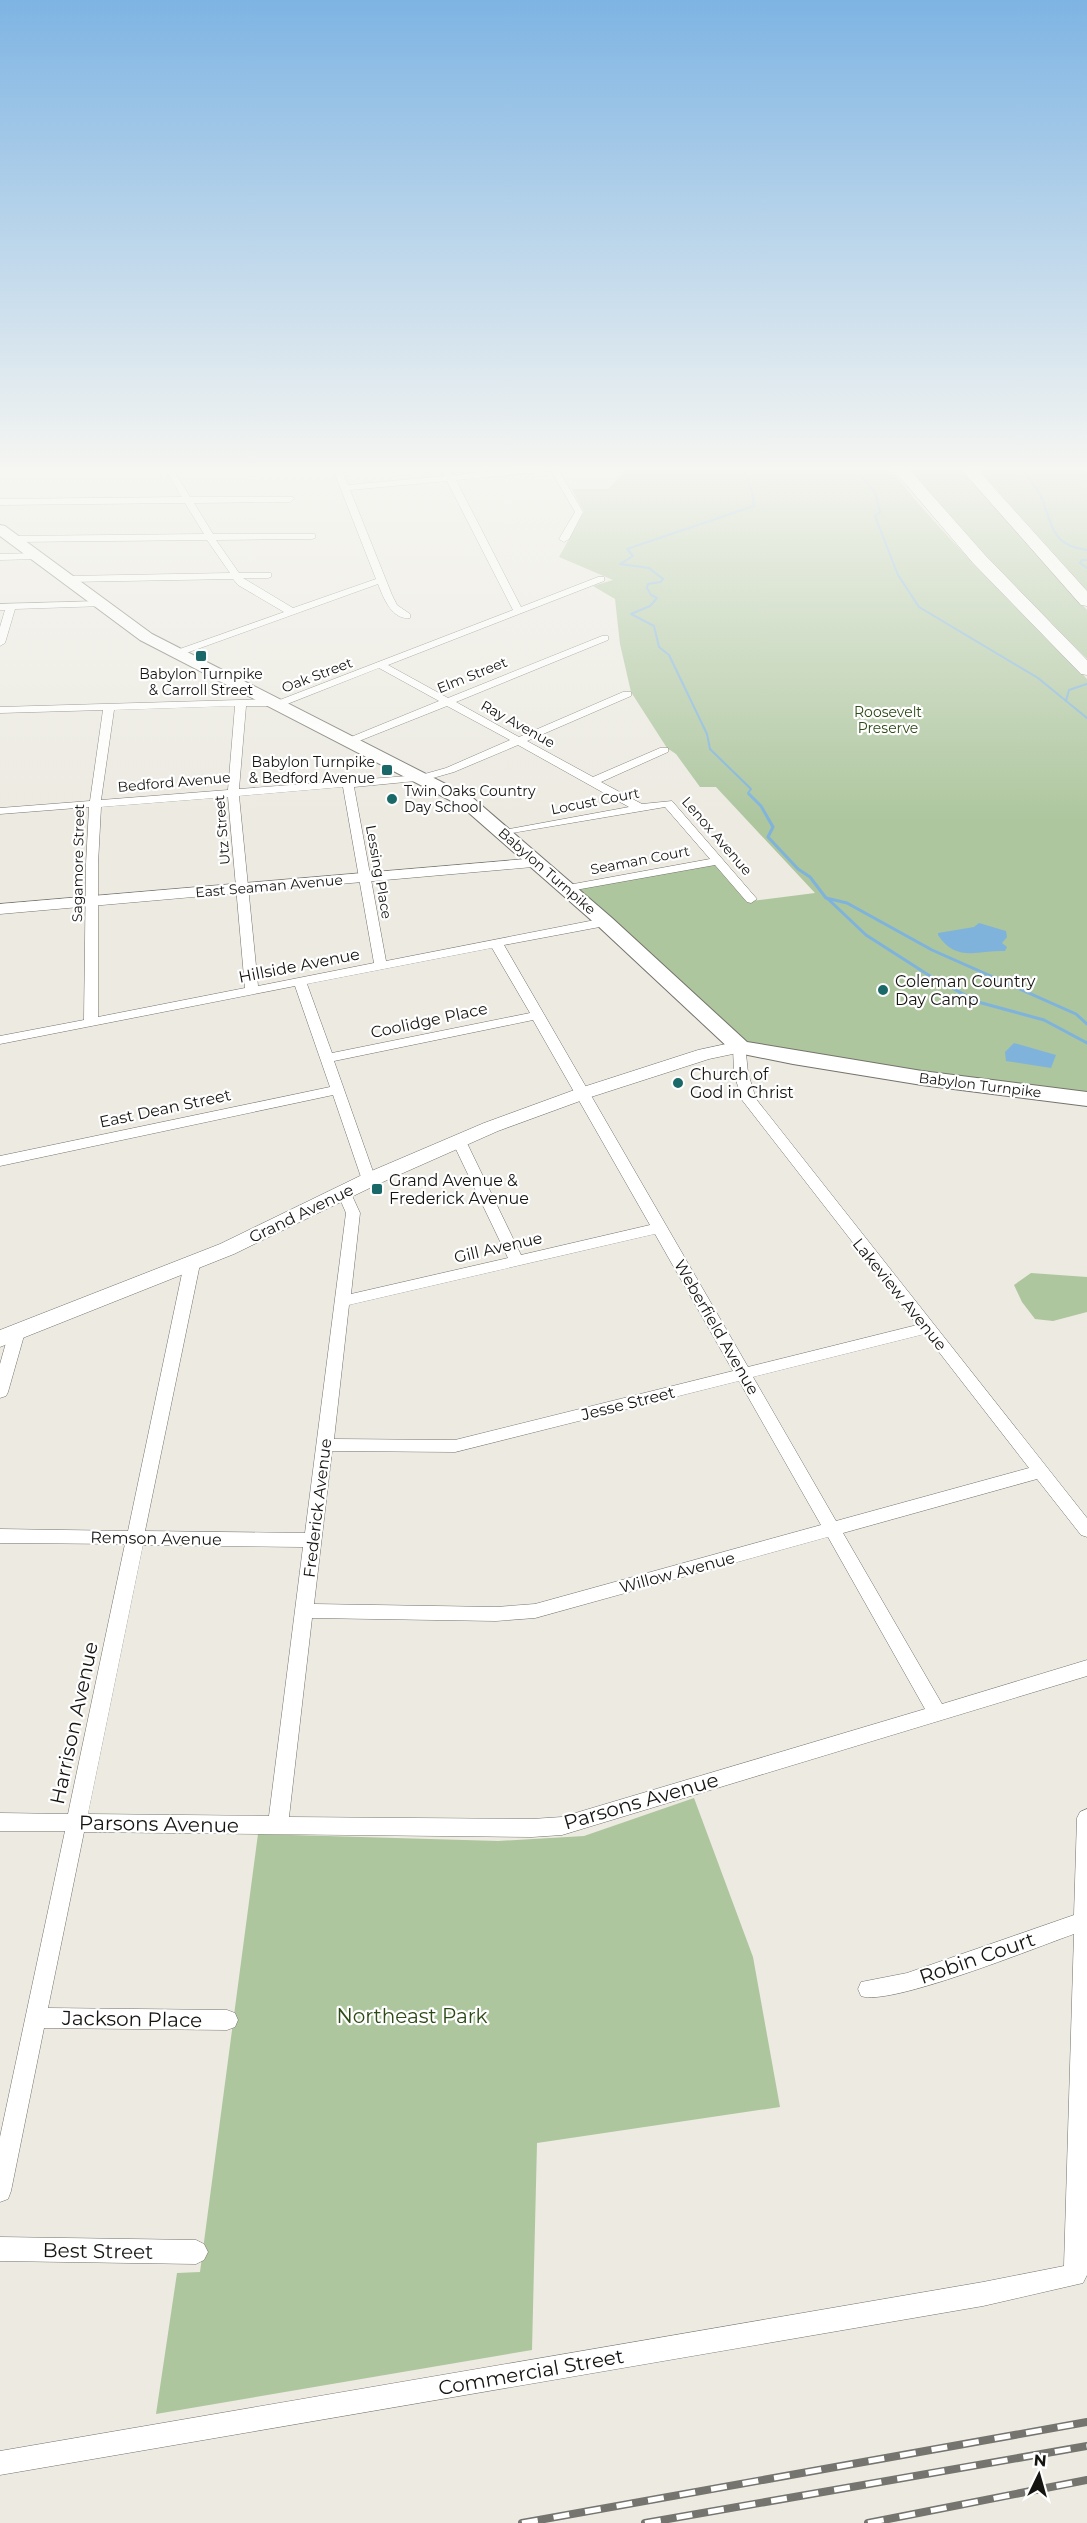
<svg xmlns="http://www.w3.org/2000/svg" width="1087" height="2523" font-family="Montserrat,sans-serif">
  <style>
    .green { fill: #adc69e }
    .water { fill: #7fb3db }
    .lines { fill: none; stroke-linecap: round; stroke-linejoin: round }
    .stream-far1 { stroke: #7fb3db; stroke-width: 2 }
    .stream { stroke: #7fb3db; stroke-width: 3 }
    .street-casing { stroke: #75736b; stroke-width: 1 }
    .secondary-casing { stroke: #75736b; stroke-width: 1 }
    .primary-casing { stroke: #75736b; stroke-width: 2 }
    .highway-casing { stroke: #75736b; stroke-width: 1 }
    .street { fill: #fff; fill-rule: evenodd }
    .secondary { fill: #fff; fill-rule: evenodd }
    .primary { fill: #fff; fill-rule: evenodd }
    .highway { fill: #fff; fill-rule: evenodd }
    .rail-casing { stroke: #75746e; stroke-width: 8 }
    .rail { stroke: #fff; stroke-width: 5; stroke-dasharray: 16; stroke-linecap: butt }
    .poi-dot { fill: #1a6868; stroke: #fff; stroke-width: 2 }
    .labels { text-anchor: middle; stroke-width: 4.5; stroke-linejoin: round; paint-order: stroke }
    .far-poi-label { font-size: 14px; fill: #151411; stroke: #fff }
    .far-street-label { font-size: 14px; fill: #151411; stroke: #fff }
    .far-park-label { font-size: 14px; fill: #2c4a14; stroke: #fff }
    .street-label { font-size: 16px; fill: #151411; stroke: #fff }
    .poi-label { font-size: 16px; fill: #151411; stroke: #fff; text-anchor: start }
    .near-street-label { font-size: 20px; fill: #151411; stroke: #fff }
    .near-park-label { font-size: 20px; fill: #2c4a14; stroke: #fff }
  </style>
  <rect width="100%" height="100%" fill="#eceae1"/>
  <g class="green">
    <path d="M627,469H891C948,546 1024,607 1087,679V1100L741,1047L571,890L716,862L751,901L815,893L716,787H700L676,754L667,748L631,692L620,644L615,599L593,586L613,580L559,557L584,512L572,489H608Z"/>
    <path d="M907,469H962L1087,610V659L960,531Z"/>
    <path d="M978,469H1085L1087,474V592Z"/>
    <path d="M1031,1273L1087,1277V1312L1053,1321L1035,1319L1022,1302L1014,1285Z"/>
    <path d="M694,1798L753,1957L780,2107L537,2143L532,2350L156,2414L177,2273L200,2272L258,1834L498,1841L584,1836Z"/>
  </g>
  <g class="water">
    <path d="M979,923L1006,931L1007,937L1002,943L1007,947L1005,951C979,950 956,963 938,935V933L974,927Z"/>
    <path d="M1014,1043L1056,1055L1051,1068L1006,1061L1005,1052Z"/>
  </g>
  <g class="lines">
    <g class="stream-far1">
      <path d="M744,469L752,492L754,506L627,549L633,556L620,564L649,568L663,579L661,582L648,584L647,588L651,595L657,598L650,606L631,614L654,626L659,647L669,655L707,734L710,749L751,789L748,793L751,796"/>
      <path d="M855,469L875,492L880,512L875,516L898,575L919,607L1038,678L1087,718"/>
      <path d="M1037,469L1025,472C1030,480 1037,488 1041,496C1053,525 1050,545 1087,550"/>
      <path d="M1087,560H1082L1080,563L1087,568"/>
      <path d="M1066,701L1069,690L1087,684"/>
    </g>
    <g class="stream">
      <path d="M749,794L761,806L773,827L768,837L798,869L810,877L826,898L847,903L932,950L1076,1014L1087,1024"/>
      <path d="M827,898L866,935L930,976L978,1002L1044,1020L1087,1043"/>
    </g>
    <g class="street-casing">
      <g id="street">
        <path d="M165,469H173L190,497H293L294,499L290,502L194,503L213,534H315V538L312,539L216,540L239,573H271V577L268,578H243L293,608L376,579L333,469H341L348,485L445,476L443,472L447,469L453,475L519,469H558L583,512L569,539L564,542L559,539L575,512L551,471L456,480L521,607L598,577H604V581L388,665L448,698L602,636H608V640L456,702L519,737L623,692H631V696L527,741L593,777L660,748H668V752L601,782L642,804L672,801L757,899L751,903L747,902L715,865L564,892L562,889L568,885L710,859L665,807L500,835V831L504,830L629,807L518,745L454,772L426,780L354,787L386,961L605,918L609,919L611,922L605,926L504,945L748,1367L917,1325L742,1100L734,1073L733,1047L735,1044H745L748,1073L756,1099L1087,1518V1537L1081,1535L1037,1479L843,1533L942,1704L1087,1660V1676L562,1835L532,1837L84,1832L48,2008L227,2010L235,2013L238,2020L235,2027L227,2030L44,2028L11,2191L8,2199L0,2202V2137L65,1831H0V1813L68,1814L125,1544L0,1543V1529L128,1531L184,1264L192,1259L200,1264L145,1531L305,1533L346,1213L337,1192L339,1189H349L360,1213L351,1294L508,1258L452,1141L459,1137L466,1141L521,1255L650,1225L533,1020L334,1061L376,1180L374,1183L369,1185L362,1180L333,1095L0,1166V1156L330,1087L295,986L0,1044V1036L84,1020L86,864L89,807L0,814V808L90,801L103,710L0,713V707L273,699L277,701L513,610L447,481L350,490L392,595L397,605L410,614V618C392,620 384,599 378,584L178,656L173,653L174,651L284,612L238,585L233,579L68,582L63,579L68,576L230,573L207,540L14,542L9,539L14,536L204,534L185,503L0,505V499L182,497ZM379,668L439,701L346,739V743H354L447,706L510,740L446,768L421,775L239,789L246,706H282ZM235,706L228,790L101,800L114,710ZM343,787L374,963L258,986L239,796ZM228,797L245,988L98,1017V864L101,807ZM492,948L530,1013L332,1053L307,984ZM655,1234L733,1371L455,1440L334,1439L349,1305ZM925,1334L1029,1468L836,1521L753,1377ZM739,1381L821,1525L535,1604L496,1607L314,1604L332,1451L455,1452ZM828,1537L925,1709L562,1817L532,1819L289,1817L312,1618L496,1621L535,1618ZM143,1545L303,1547L269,1816L88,1814Z"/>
        <path d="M0,554L37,553L42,556L37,559L0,560Z"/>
        <path d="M101,601L106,604L104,606L15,609L5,643L0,646V627L5,610H0V604Z"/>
        <path d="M17,1326L23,1328L25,1332L8,1392L6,1396L0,1398V1364L9,1332L11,1328Z"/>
        <path d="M1087,1809V2275L1083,2283L983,2306L0,2475V2451L983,2282L1064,2266L1074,1934C1037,1947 889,2007 861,1996L858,1989L861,1982L907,1973L1074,1915L1077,1818L1080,1812Z"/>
        <path d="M0,2237L196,2240L204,2244L208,2252L204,2260L196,2264L0,2261Z"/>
      </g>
    </g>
    <g class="secondary-casing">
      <g id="secondary">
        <path d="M538,858L546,863L544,866L0,914V904Z"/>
        <path d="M740,1041L747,1043L749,1047L747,1051L709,1059L591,1097L498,1131L376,1185L234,1254L0,1347V1330L220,1244L362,1175L484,1123L577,1089L698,1050Z"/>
      </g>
    </g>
    <g class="primary-casing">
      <path id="primary" d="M0,525L5,526L152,634L473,798L612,918L747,1042L922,1071L1087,1092V1106L922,1085L793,1064L733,1052L598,926L461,806L140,640L0,536Z"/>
    </g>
    <g class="highway-casing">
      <g id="highway">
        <path d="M893,469H909L985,555L1087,660V675L1081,674L973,563Z"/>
        <path d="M961,469H977L1087,591V606L1081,605Z"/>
      </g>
    </g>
    <use href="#street" class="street"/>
    <use href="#secondary" class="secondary"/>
    <use href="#primary" class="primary"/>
    <use href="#highway" class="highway"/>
    <g class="rail-casing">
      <g id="rail">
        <path d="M522,2523L1087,2422"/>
        <path d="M645,2523L1087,2446"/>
        <path d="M868,2523L1087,2480"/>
      </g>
    </g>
    <use href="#rail" class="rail"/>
  </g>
  <linearGradient id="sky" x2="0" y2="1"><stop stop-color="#7eb4e3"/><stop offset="0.57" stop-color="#f6f6f2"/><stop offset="1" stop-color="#f6f6f2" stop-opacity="0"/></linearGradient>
  <rect width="1087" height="822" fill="url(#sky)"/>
  <g class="poi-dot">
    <rect x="195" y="650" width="12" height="12" rx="3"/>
    <rect x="381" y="764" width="12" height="12" rx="3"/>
    <circle cx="392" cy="799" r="6"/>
    <circle cx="883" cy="990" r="6"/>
    <circle cx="678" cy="1083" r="6"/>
    <rect x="371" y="1183" width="12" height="12" rx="3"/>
  </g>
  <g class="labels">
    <g class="far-poi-label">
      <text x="201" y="679">Babylon Turnpike<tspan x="201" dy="16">&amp; Carroll Street</tspan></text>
      <text x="375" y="767" text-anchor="end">Babylon Turnpike<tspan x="375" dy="16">&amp; Bedford Avenue</tspan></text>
      <text x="404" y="796" text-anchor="start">Twin Oaks Country<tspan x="404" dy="16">Day School</tspan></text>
    </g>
    <g class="far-street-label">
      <text transform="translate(317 675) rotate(-21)" y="5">Oak Street</text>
      <text transform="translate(472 675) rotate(-22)" y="5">Elm Street</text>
      <text transform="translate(518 724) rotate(29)" y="5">Ray Avenue</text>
      <text transform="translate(174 782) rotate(-5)" y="5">Bedford Avenue</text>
      <text transform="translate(595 801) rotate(-11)" y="5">Locust Court</text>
      <text transform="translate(222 830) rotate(-95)" y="5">Utz Street</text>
      <text transform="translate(717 836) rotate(49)" y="5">Lenox Avenue</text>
      <text transform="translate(640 860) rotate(-11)" y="5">Seaman Court</text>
      <text transform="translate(78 863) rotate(-89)" y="5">Sagamore Street</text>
      <text transform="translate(547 871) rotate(41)" y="5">Babylon Turnpike</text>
      <text transform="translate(379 872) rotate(80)" y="5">Lessing Place</text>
      <text transform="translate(269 886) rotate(-5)" y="5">East Seaman Avenue</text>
      <text transform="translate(980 1085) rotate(7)" y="5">Babylon Turnpike</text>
    </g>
    <g class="far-park-label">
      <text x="888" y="717">Roosevelt<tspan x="888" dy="16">Preserve</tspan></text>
    </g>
    <g class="street-label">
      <text transform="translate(299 965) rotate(-11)" y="6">Hillside Avenue</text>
      <text transform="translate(429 1020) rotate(-12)" y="6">Coolidge Place</text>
      <text transform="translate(165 1108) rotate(-12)" y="6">East Dean Street</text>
      <text transform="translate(301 1213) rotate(-26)" y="6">Grand Avenue</text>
      <text transform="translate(498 1247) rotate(-13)" y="6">Gill Avenue</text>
      <text transform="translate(900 1294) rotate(51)" y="6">Lakeview Avenue</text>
      <text transform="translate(717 1327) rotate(60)" y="6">Weberfield Avenue</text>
      <text transform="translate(628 1403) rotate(-14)" y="6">Jesse Street</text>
      <text transform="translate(317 1508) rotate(-83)" y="6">Frederick Avenue</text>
      <text transform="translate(156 1538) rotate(1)" y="6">Remson Avenue</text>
      <text transform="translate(677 1572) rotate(-15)" y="6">Willow Avenue</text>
    </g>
    <g class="poi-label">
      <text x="895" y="987">Coleman Country<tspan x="895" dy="18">Day Camp</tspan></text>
      <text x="690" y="1080">Church of<tspan x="690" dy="18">God in Christ</tspan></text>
      <text x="389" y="1186">Grand Avenue &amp;<tspan x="389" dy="18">Frederick Avenue</tspan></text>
    </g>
    <g class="near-street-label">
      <text transform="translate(74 1723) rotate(-78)" y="7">Harrison Avenue</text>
      <text transform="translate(641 1801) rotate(-16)" y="7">Parsons Avenue</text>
      <text transform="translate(159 1824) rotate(1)" y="7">Parsons Avenue</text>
      <text transform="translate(977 1958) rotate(-19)" y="7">Robin Court</text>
      <text transform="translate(132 2019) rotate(1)" y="7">Jackson Place</text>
      <text transform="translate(98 2251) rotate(1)" y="7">Best Street</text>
      <text transform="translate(531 2372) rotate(-10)" y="7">Commercial Street</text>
    </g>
    <g class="near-park-label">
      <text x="412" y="2023">Northeast Park</text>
    </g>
  </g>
  <g transform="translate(1039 2475) rotate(5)" stroke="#ffffff" stroke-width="4.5" paint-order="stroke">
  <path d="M0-4.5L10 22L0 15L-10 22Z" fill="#151411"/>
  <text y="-9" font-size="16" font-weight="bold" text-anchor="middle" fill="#151411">N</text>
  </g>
</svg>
